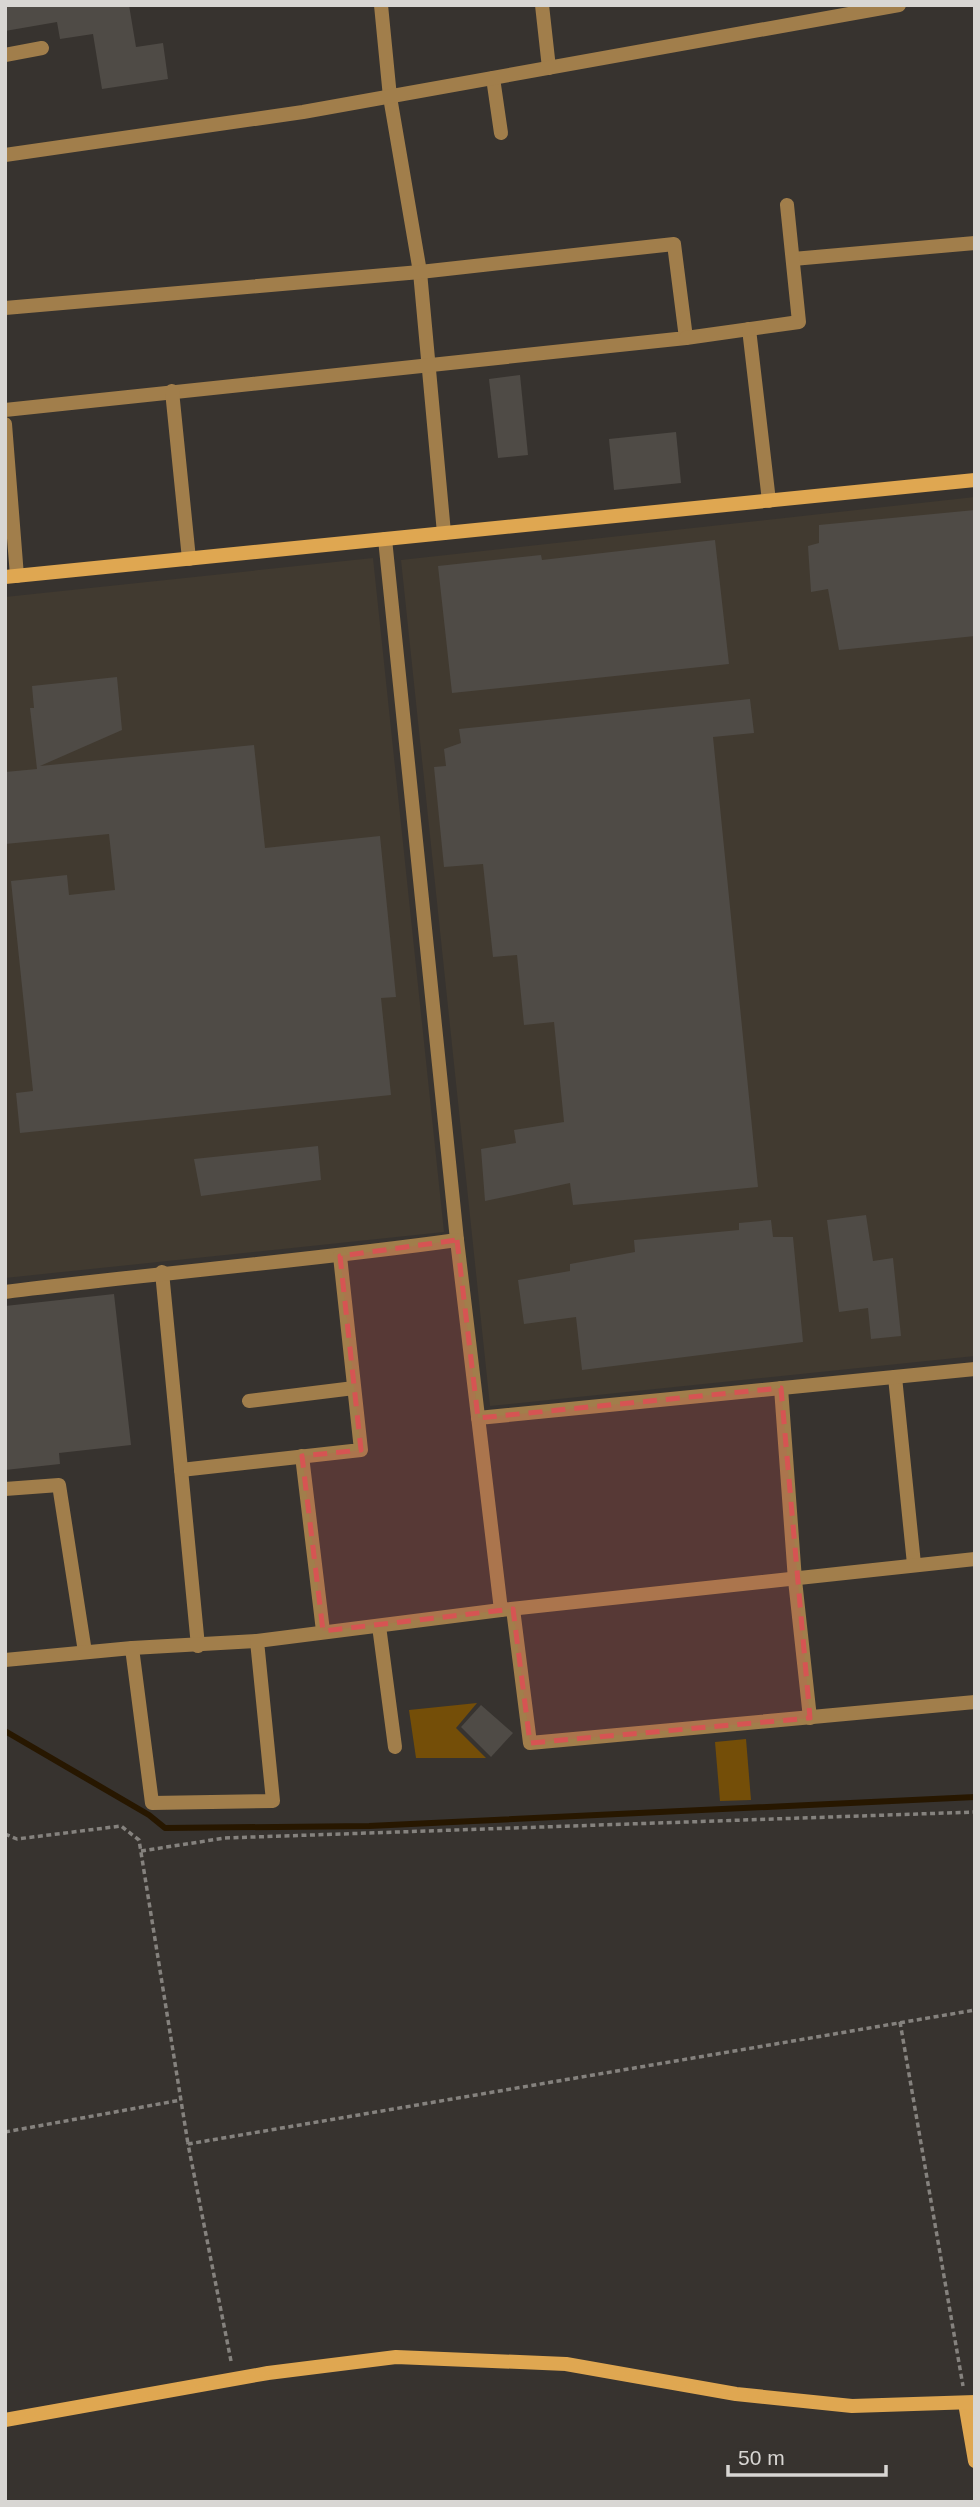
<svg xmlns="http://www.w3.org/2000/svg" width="980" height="2507" font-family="Arial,sans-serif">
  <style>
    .built { fill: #413a30 }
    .green { fill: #744e08 }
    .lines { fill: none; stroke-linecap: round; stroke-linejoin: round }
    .stream { stroke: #271700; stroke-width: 6 }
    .building { fill: #4f4b46 }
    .path { stroke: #85827e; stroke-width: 3.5; stroke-dasharray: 5 3.5; stroke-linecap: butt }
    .street { stroke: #a17e4b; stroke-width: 14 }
    .secondary { stroke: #dfa751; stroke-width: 14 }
    .marked { fill: #d65453; fill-opacity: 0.2; stroke: #d65453; stroke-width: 5; stroke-dasharray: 14 9; stroke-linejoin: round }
  </style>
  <rect width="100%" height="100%" fill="#37332f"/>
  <g class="built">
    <path d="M975,497V1356L490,1406L401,560Z"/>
    <path d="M373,558L444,1232L5,1278V597Z"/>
  </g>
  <g class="green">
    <path d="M477,1703L456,1728L486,1758H416L409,1710Z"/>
    <path d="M746,1739L751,1800L720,1801L715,1742Z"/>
  </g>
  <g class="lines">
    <path class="stream" d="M5,1731L149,1815L165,1828L369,1826L975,1797"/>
  </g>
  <g class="building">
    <path d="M5,5H129L136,47L163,43L168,79L102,89L93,34L60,39L57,22L5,31Z"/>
    <path d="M520,375L528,455L498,458L489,379Z"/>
    <path d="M676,432L681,483L614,490L609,439Z"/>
    <path d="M975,510V636L839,650L828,589L811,592L808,546L819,543V525Z"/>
    <path d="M715,540L729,664L452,693L438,566L541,555L542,560Z"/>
    <path d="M117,677L122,730L40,766L254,745L265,848L380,836L396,997L381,998L391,1095L20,1133L16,1093L33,1091L11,881L67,875L69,895L115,890L109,834L5,844V772L37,769L30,708H34L32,686Z"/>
    <path d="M750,699L754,733L713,737L758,1187L573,1205L570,1183L485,1201L481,1149L516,1143L514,1130L564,1122L554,1022L524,1025L517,955L493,957L483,864L444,867L434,767L446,766L444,749L461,743L459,729Z"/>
    <path d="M318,1146L321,1180L201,1196L194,1159Z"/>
    <path d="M866,1215L873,1261L893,1258L901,1336L871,1339L868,1308L839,1312L827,1220Z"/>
    <path d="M771,1220L773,1237H793L803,1342L582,1370L576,1317L524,1324L518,1280L570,1271V1264L635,1252L634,1240L739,1230V1223Z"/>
    <path d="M114,1294L131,1445L59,1453L60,1464L5,1470V1306Z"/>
    <path d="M481,1705L513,1733L491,1757L461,1727Z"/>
  </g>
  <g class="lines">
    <g class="path">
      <path d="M5,1834L17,1839L121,1826L139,1840L188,2144"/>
      <path d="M141,1851L225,1838L975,1812"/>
      <path d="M900,2022L963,2386"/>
      <path d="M5,2132L181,2100"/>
      <path d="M231,2361L188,2144L975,2010"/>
    </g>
    <g class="street">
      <path d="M381,5L390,97L420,272L444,533"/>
      <path d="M542,5L549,68"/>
      <path d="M5,55L42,48"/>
      <path d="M493,78L501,133"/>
      <path d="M5,155L303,112L899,5"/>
      <path d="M793,259L975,243"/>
      <path d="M5,308L420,272L674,244L686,338L5,410"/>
      <path d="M749,329L769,501"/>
      <path d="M686,338L799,322L787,205"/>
      <path d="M172,391L189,559"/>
      <path d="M5,424L17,576"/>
      <path d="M385,539L457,1240"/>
      <path d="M162,1272L198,1646"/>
      <path d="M5,1292C156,1273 307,1261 457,1240L501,1610"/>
      <path d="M895,1377L914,1564"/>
      <path d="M781,1388L795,1580L810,1718"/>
      <path d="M249,1401L354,1388"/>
      <path d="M478,1418L975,1369"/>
      <path d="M302,1456L323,1631"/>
      <path d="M181,1470L361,1450L340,1256"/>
      <path d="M5,1489L59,1485L85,1652"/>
      <path d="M513,1609L530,1743L975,1702"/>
      <path d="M379,1626L395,1747"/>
      <path d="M132,1648L257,1641"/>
      <path d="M5,1660L132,1648L152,1803L273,1801L257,1641L501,1610L975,1559"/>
    </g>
    <g class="secondary">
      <path d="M5,577L975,480"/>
      <path d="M965,2403L975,2461"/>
      <path d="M5,2420L268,2373L396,2357L566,2364L736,2394L852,2406L975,2402"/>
    </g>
  </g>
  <path class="marked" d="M457,1240L478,1418L781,1388L810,1718L530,1743L513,1609L323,1631L302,1456L361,1450L340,1256Z"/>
  <rect width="980" height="2507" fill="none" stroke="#d8d6d3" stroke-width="14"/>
  <path d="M728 2465v10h158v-10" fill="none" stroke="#d8d6d3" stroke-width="3.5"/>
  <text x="738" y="2465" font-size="21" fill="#d8d6d3" stroke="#37332f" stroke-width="5" paint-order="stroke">50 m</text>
</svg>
